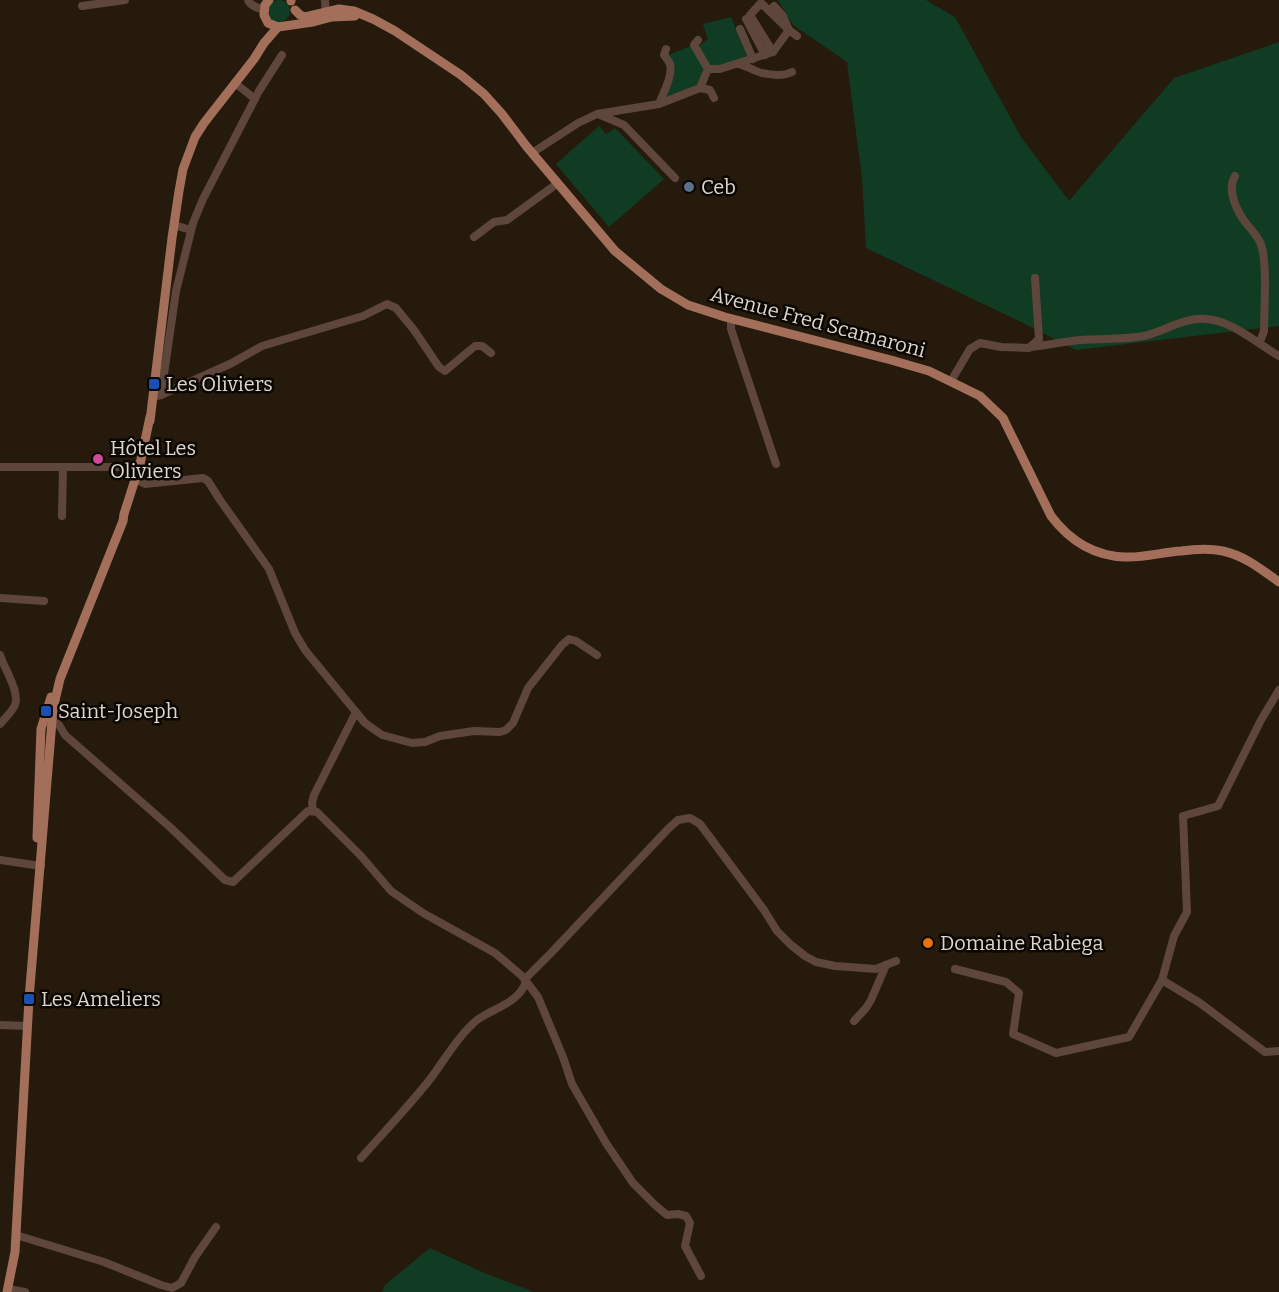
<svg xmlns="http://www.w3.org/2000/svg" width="1279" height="1292" font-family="Bitter,serif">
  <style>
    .green { fill: #103c24 }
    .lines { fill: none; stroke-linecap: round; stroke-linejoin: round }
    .minor { stroke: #5f463c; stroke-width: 8 }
    .major { stroke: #a36f5a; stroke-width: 9 }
    .service-dot { fill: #5c6f8a; stroke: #0a0602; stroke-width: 2 }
    .transit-dot { fill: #1a4fb4; stroke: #0a0602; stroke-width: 2 }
    .hotel-dot { fill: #d1479c; stroke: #0a0602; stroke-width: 2 }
    .food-dot { fill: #e8710a; stroke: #0a0602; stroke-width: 2 }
    .labels { text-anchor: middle; stroke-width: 5; stroke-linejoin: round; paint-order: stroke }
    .poi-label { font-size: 20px; fill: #dfd7ce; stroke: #0a0602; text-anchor: start }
    .street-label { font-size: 20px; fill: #dfd7ce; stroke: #0a0602 }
  </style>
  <rect width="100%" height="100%" fill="#251a0c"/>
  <g class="green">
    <circle cx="279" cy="11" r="11"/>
    <path d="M778,0H926L955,17L1021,137L1069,201L1174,78L1279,42V326L1076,350L1017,320L866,248L862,178L847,62L793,25Z"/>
    <path d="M731,17L748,57L720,66H710L698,47L708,39L703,24Z"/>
    <path d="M691,46L704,69L698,86L663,101L667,91L672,83L673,64L668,55Z"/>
    <path d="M599,126L606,134L615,128L664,179L609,227L556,164Z"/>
    <path d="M430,1248L482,1272L534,1292H382L385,1285Z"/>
  </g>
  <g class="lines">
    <g class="minor">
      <path d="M248,0C250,6 258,8 264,10"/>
      <path d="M82,6L125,0"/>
      <path d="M769,11L774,6L783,16L789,30L761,3L750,15L773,52"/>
      <path d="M324,15L326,14L325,0"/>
      <path d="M746,19L765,55"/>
      <path d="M740,29L753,59"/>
      <path d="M698,40L694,45L708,69"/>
      <path d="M739,64C747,66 754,71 762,73C771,75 784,76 792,72"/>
      <path d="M235,83L255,99"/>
      <path d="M700,88L710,90L714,98"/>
      <path d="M659,104C663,93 673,76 670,64C669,61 666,58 664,55L666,49"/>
      <path d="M598,114L624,125L675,178"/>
      <path d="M532,153L578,123L597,114L659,104L700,88L708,69H720L773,52L789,30L797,36"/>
      <path d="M1235,176C1228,188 1234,204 1241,216C1246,225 1255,232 1260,242C1268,259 1264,310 1264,331L1261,339L1258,342"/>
      <path d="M174,225L191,230"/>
      <path d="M474,237L494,222L507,220L558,183"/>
      <path d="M731,319V329L776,464"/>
      <path d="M1030,347C1047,345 1063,342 1080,340C1101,338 1124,340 1144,336C1165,331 1184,317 1206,319C1231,320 1258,344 1279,356"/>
      <path d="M951,381L970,349L980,343L1001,347L1029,348L1039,339L1035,278"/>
      <path d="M161,395L176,291L193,223L203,199L259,91L282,55"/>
      <path d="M153,397L161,395L232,363L262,346L363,316L387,304L396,308L414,330L439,367L445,371L475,346H482L491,353"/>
      <path d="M0,467H123L140,464L142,468"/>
      <path d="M137,474L141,482L145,484L203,478L208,481L220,500L269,569L295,633L305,650L365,723L382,735L412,743L425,742L440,736L474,731L500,732L506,730L513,723L528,688L562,645L569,639L576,641L597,655"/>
      <path d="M62,516L63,467"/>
      <path d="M0,598L44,601"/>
      <path d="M0,655C4,668 20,692 15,705C12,712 5,718 0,724"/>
      <path d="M49,718L59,725L65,735L171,828L225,880L233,882L308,811L317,812L361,856L391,891L423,913L495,953L522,976L538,997L563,1057L572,1084L606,1143L633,1183L655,1205L667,1215L678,1214L686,1216L690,1223L685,1246L701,1276"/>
      <path d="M313,811L312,803L314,795L356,712"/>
      <path d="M0,860L41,866"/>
      <path d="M955,969L1006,982L1019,993L1013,1034L1056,1053L1129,1037L1162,980L1174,936L1187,912L1183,816L1218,806L1261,720L1279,690"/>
      <path d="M525,979L551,953L668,829L678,820L690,818L700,824L764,910L777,931L791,945L805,956L816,962L835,966L876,969L896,961"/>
      <path d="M1162,980L1200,1003L1265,1052L1279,1051"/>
      <path d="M854,1021L866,1008L871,1000L886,965"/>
      <path d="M0,1025L27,1026"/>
      <path d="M361,1158C385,1131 409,1106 431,1078C445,1059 459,1035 477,1020C493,1008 520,1003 526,981"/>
      <path d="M16,1235L104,1262L161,1285L172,1288L181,1283L195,1257L216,1227"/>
      <path d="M8,1289L25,1292"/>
    </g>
    <g class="major">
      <path d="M269,0L265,5L264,15L268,23L278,27L313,22L332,17L355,16"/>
      <path d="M291,0V1"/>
      <path d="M295,10L300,15L305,17L339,9L354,11L373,19L395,31L461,75L484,94L502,114L527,147L615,251L661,289L688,305L725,317L891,360L929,371L980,396L1003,418L1051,516C1070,541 1093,556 1125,557C1144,558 1163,552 1181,551C1195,549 1209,548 1223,551C1245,556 1261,569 1279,582"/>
      <path d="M150,421L172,238L179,191L183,169L195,137L204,123L254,59L264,43L278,27"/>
      <path d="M37,838L41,729L51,697"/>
      <path d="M7,1292L15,1252L29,999L53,709L60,679L123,521L124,514L140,464L150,417"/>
    </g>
  </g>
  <circle class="service-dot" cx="689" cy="187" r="6"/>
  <g class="transit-dot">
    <rect x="148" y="378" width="12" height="12" rx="3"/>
    <rect x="40" y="705" width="12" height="12" rx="3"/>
    <rect x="23" y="993" width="12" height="12" rx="3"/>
  </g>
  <circle class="hotel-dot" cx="98" cy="459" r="6"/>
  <circle class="food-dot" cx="928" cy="943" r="6"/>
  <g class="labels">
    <g class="poi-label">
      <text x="701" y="194">Ceb</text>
      <text x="166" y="391">Les Oliviers</text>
      <text x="110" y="455">Hôtel Les<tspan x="110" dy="23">Oliviers</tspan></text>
      <text x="58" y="718">Saint-Joseph</text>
      <text x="940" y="950">Domaine Rabiega</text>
      <text x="41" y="1006">Les Ameliers</text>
    </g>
    <g class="street-label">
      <text transform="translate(818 322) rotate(15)" y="7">Avenue Fred Scamaroni</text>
    </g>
  </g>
</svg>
